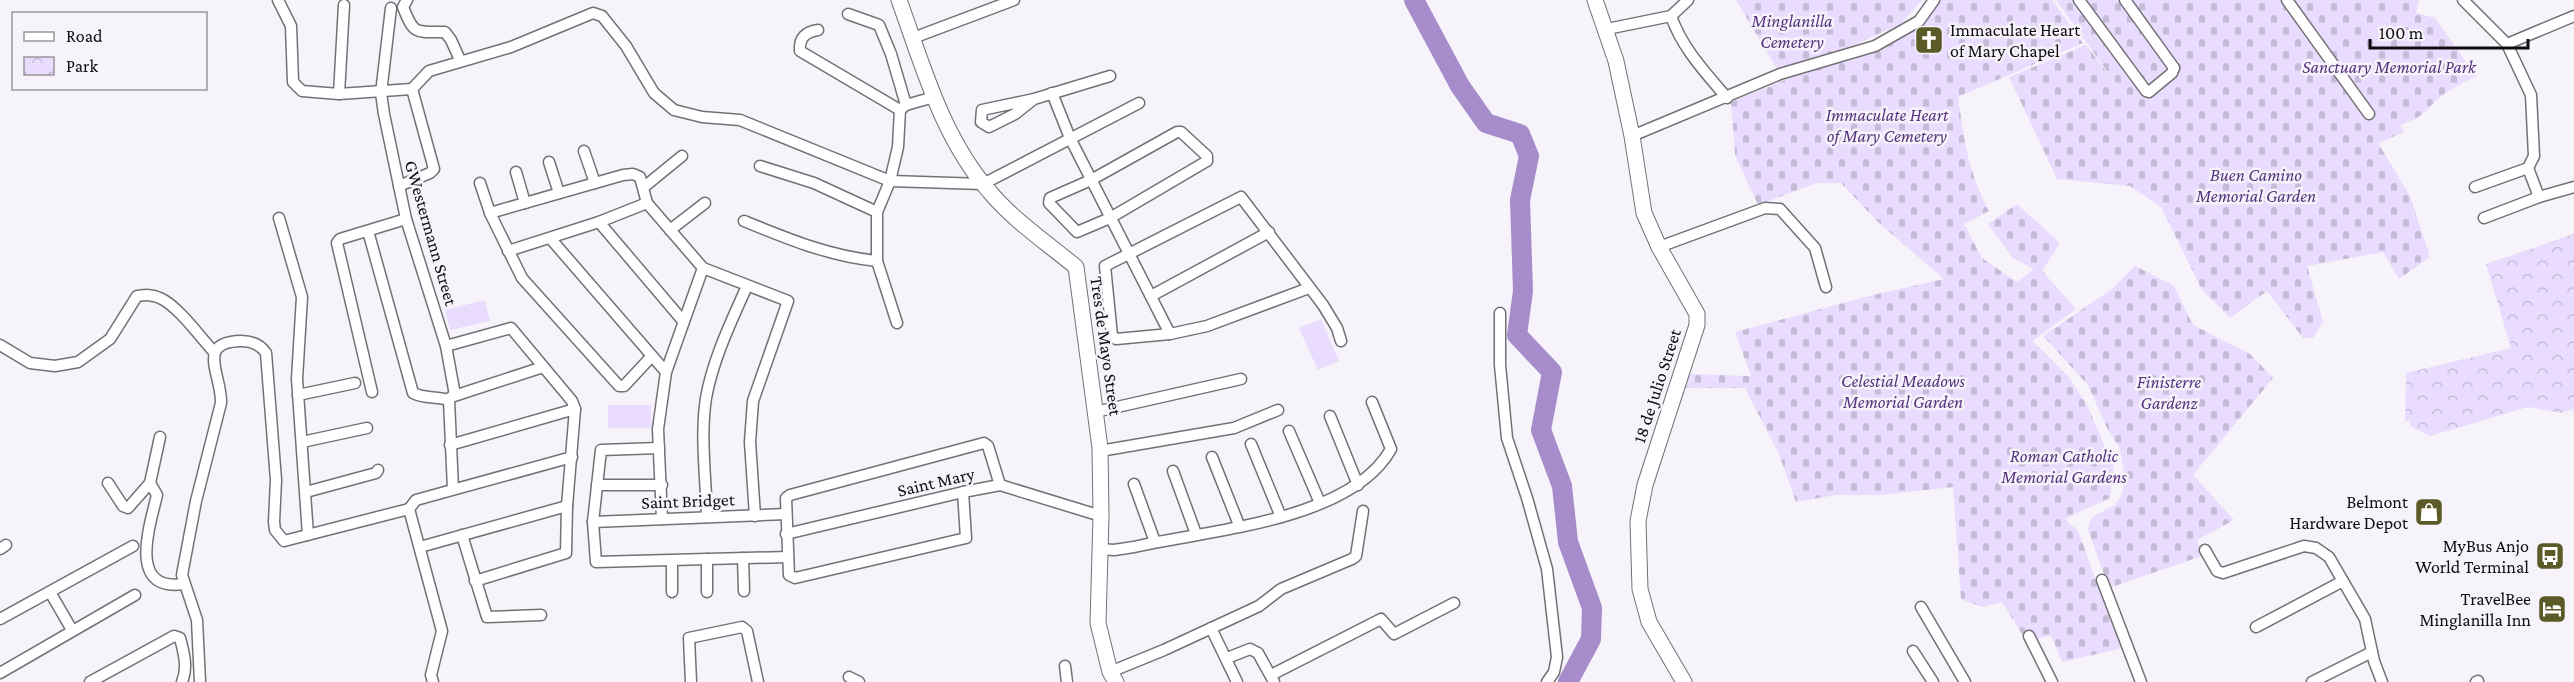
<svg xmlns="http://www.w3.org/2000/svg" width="2574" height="682" font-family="'Crimson Pro',serif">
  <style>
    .cemetery { fill: url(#cemetery-stones) }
    .park { fill: url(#park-crowns) }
    .pitch { fill: #e9dcfe }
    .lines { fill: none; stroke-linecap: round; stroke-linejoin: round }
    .river { stroke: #a68cca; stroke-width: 20 }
    .street-casing { stroke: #737176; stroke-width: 13 }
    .secondary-casing { stroke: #737176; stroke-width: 17 }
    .street { stroke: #fff; stroke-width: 10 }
    .secondary { stroke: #fff; stroke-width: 15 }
    .labels { text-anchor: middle; stroke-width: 5; stroke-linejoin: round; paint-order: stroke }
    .park-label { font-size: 18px; font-style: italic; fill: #56337e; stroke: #f6f3fa }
    .poi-label { font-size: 18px; fill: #0e0d0f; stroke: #f6f3fa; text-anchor: end }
    .street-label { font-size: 18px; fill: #0e0d0f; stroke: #f6f3fa }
  </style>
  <defs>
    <pattern id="cemetery-stones" width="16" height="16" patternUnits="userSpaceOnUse" patternTransform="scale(1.5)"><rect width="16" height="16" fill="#e9dcfe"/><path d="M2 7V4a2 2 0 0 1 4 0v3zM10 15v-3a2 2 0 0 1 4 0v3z" fill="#c7bcd8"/></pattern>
    <pattern id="park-crowns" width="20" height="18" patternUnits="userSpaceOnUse" patternTransform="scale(1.5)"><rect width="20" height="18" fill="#e9dcfe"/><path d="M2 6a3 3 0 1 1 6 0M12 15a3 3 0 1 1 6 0" fill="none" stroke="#c7bcd8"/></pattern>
  </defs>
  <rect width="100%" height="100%" fill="#f6f3fa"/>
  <g class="cemetery">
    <path d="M1736,0H1922L1901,24L1838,52L1777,69Z"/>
    <path d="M1938,0H2052L2083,43L1958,97C1964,140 1968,171 1989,211L1964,224L1982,258L2017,282L2034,269L2013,258L1988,224L2017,204L2060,243L2042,271L2076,309L2033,341L2068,376L2087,405L2114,468L2110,498L2066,518L2068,523L2078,530L2099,589L2123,648L2062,662L2051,635L2027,642L2002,602L1982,607L1961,599L1953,487L1880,495H1836L1796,502L1779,454L1745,388H1684L1688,374L1751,376L1735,332L1869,296L1944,279L1879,223L1841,183H1817L1758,205L1735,155L1731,102L1809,70L1855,59L1923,22Z"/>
    <path d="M2056,0H2419L2416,13L2435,18L2476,76C2465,82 2449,89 2439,98C2421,114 2425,116 2400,125L2404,132L2378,143L2410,196L2430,257L2399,279L2383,252L2307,266L2323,322L2313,338H2303L2267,291L2230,318L2202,290L2161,207L2130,186L2057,179L2009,77L2086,45L2119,88Z"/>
    <path d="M2135,266L2174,286L2193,325L2250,354L2273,378L2193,475L2234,520L2197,540L2202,556L2109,588L2088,530L2090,521L2094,516L2115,505L2122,494L2125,479L2120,449L2107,428L2088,385L2043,336L2112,289Z"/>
  </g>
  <path class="park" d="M2574,234V409L2561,413L2528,407L2430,436L2410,426V421H2405L2406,373L2511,348L2486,264Z"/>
  <g class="pitch">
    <path d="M485,300L490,321L450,330L445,310Z"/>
    <path d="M1321,319L1339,361L1318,370L1299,328Z"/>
    <rect x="608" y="405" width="43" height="23"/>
  </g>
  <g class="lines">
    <path class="river" d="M1414,0L1460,86L1486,123L1520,134L1529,156L1520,200L1523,291L1517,335L1552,372L1541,430L1562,486L1568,542L1592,608L1591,639L1568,682"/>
    <g class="street-casing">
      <g id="street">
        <path d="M278,0L291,26L293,82L302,91L339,94L412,89L429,71L511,47L593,13L602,16L626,46L654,93L674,110L702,117L740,120L890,181L983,184L1139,103"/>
        <path d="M407,0L403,7C414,35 415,32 445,32L451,40L460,60"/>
        <path d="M2079,0L2146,91L2149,92L2172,73L2174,68L2125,0"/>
        <path d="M2287,0L2369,114"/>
        <path d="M2463,0L2507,44L2531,95L2534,156L2528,168L2475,187"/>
        <path d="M391,8L381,93L384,114L406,219L446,346L455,395"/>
        <path d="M848,14L879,25L891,54L906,105"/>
        <path d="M1671,16C1682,48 1705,72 1727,98"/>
        <path d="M1607,29L1671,16L1688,0"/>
        <path d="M818,30C805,32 799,38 800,51L900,110"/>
        <path d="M913,38L1014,0"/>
        <path d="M2507,44L2574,16"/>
        <path d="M1052,93L1070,138L1170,334"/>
        <path d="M339,94L344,5"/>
        <path d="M1034,99L1015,114L989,127L981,122L982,110L1034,99L1110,76"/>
        <path d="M1177,132H1181L1207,156V161L1110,218L1077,232L1049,203L1050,198L1091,180Z"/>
        <path d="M1632,136L1780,74L1875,46L1919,21L1934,0"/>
        <path d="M584,151L595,183"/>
        <path d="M549,162L559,193"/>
        <path d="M760,166L814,183L877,212"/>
        <path d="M2528,168L2539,197L2574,187"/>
        <path d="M516,172L525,203"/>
        <path d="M480,183L490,213L522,278L619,386H624L651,357"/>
        <path d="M399,186L430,173L434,169L412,89"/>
        <path d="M644,187L682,156"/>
        <path d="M490,213L623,175L633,174L640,177L647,203L703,268L788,301L753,401L750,442L755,516"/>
        <path d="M279,218L302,297L297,379L308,535"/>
        <path d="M2484,218L2539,197"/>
        <path d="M744,221C788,239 829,256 877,261"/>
        <path d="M599,222L683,321"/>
        <path d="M670,230L705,203"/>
        <path d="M368,231L413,393C424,399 437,396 449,400"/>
        <path d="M550,238L666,372"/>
        <path d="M1659,247L1765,208L1780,209L1815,248L1826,287"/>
        <path d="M508,251L599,222L647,203"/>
        <path d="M1309,288L1207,326L1170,334L1116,339L1112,336L1105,266L1241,197L1323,305L1337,328L1341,341"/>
        <path d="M1151,296L1269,232"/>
        <path d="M1500,313V365L1507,438L1527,498L1547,569L1557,657L1554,672L1547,682"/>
        <path d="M897,323L877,261V212L890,181L898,147L900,110L906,105L934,97"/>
        <path d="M0,345L30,363L55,366L78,362L110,339L137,296C145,295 152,294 160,298C178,306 200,337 214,352"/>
        <path d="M446,346L511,328L572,401L575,409L567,506L566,553L475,581"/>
        <path d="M372,392L337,243L340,239L406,219"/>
        <path d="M298,395L355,383"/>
        <path d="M451,397L543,367"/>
        <path d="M449,400L453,489"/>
        <path d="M1095,412L1241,379"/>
        <path d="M1330,416L1358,485"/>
        <path d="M1289,431L1320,503"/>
        <path d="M302,442L367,428"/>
        <path d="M1251,444L1281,517"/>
        <path d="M450,445L575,409"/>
        <path d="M659,448L601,450L593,522L596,562L787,557"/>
        <path d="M1100,451L1234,428L1278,410"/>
        <path d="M1212,457L1239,525"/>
        <path d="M1173,471L1196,534"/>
        <path d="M108,483L123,506L128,508L150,483L157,495C150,525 127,592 183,584"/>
        <path d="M150,483L160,437"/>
        <path d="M1134,484L1155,542"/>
        <path d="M597,485H662"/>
        <path d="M306,492L376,473L378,470"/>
        <path d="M963,492L966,538L795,578L789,575L786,498L790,495L984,443L988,446L1000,485"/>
        <path d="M409,509L442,631L431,675L433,682"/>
        <path d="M707,517C706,479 700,436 706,398C713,359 731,322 747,286"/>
        <path d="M662,519L658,429L666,372L703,268"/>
        <path d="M593,522L786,514"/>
        <path d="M786,534L963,492L1000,485L1101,516"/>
        <path d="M462,535L487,617L541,615"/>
        <path d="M420,547L567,506"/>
        <path d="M0,549L6,545"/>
        <path d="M1099,549L1114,550L1134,547C1208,530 1351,521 1391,449L1372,402"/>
        <path d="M2205,550L2217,571L2223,573L2304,546L2316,548L2329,557L2365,619L2374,661L2382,682"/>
        <path d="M743,558L744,591"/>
        <path d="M707,559V592"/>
        <path d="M2102,580L2141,682"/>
        <path d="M50,592L72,630"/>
        <path d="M672,592V561"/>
        <path d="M1921,607L1965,682"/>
        <path d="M0,619L133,546"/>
        <path d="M2256,627L2343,581"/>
        <path d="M1211,628L1237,682"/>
        <path d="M2029,636L2052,682"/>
        <path d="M1913,651L1933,682"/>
        <path d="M1227,658L1250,649L1258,653L1274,682"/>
        <path d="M1065,666L1067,682"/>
        <path d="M1110,672L1164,650L1259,606L1281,589L1352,559L1356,556L1363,511"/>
        <path d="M0,673L135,595"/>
        <path d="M1271,675L1381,619L1394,634L1454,603"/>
        <path d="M849,677L859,682"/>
        <path d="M90,682L174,636L180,638C184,653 188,668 182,682"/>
        <path d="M200,682L197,620L182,575L196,501L221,403C222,375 195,342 241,341C252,341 260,344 266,353L276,480L274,522L275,530L284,541L409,509L416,500L572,457"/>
        <path d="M691,682L689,638L742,627L747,631L758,682"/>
        <path d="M2312,682L2372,652"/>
        <path d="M2476,682L2478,681"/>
      </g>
    </g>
    <g class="secondary-casing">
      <g id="secondary">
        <path d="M899,0C923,66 942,137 989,191C1013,220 1047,243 1076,267L1100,448L1101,516L1098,623L1110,672L1116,682"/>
        <path d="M1595,0L1616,61L1632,136L1644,213L1659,247L1697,314V325L1645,485L1638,521L1640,589L1649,622L1684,682"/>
      </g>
    </g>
    <use href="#street" class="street"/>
    <use href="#secondary" class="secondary"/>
  </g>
  <defs>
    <g id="church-square" transform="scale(1.5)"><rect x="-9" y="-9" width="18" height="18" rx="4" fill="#5c5b28" stroke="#f6f3fa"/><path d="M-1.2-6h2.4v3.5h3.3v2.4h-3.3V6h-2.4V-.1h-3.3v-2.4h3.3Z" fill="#fff"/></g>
    <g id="shop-square" transform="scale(1.5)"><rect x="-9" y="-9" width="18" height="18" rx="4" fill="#5c5b28" stroke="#f6f3fa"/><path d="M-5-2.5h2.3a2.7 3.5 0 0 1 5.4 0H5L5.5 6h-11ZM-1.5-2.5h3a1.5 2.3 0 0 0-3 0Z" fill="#fff"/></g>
    <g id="bus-square" transform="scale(1.5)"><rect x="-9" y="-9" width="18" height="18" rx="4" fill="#5c5b28" stroke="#f6f3fa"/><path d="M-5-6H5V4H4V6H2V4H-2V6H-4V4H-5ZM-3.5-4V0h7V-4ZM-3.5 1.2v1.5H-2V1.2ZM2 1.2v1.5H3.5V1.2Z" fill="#fff"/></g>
    <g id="hotel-square" transform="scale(1.5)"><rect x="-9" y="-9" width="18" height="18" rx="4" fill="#5c5b28" stroke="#f6f3fa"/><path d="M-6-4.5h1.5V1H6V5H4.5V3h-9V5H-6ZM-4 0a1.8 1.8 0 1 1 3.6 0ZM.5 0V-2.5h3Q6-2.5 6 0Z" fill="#fff"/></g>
  </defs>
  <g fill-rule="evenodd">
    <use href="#church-square" x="1929" y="40"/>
    <use href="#shop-square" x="2429" y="512"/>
    <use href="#bus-square" x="2550" y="556"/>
    <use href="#hotel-square" x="2552" y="609"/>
  </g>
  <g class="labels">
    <g class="park-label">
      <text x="1792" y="27">Minglanilla<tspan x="1792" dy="21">Cemetery</tspan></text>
      <text x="2389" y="73">Sanctuary Memorial Park</text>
      <text x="1887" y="121">Immaculate Heart<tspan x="1887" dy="21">of Mary Cemetery</tspan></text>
      <text x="2256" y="181">Buen Camino<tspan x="2256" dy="21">Memorial Garden</tspan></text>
      <text x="1903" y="387">Celestial Meadows<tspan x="1903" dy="21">Memorial Garden</tspan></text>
      <text x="2169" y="388">Finisterre<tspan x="2169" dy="21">Gardenz</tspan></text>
      <text x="2064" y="462">Roman Catholic<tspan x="2064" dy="21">Memorial Gardens</tspan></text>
    </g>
    <g class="poi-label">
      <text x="1950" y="36" text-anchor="start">Immaculate Heart<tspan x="1950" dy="21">of Mary Chapel</tspan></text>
      <text x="2408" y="508">Belmont<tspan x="2408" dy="21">Hardware Depot</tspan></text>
      <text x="2529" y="552">MyBus Anjo<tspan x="2529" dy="21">World Terminal</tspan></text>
      <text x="2531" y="605">TravelBee<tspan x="2531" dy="21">Minglanilla Inn</tspan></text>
    </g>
    <g class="street-label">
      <text transform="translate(431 233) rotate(74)" y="6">GWestermann Street</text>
      <text transform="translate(1106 346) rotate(82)" y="6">Tres de Mayo Street</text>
      <text transform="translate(1657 386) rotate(-72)" y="6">18 de Julio Street</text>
      <text transform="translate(936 482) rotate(-13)" y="6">Saint Mary</text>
      <text transform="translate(688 501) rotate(-2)" y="6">Saint Bridget</text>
    </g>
  </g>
  <rect x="12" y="12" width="195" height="78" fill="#f6f3fa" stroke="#99979c" stroke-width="1.5"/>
  <rect x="24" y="32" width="30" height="9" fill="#ffffff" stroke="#99979c" stroke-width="1.5"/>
  <text x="66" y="42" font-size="18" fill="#0e0d0f">Road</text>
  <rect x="24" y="57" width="30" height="18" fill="url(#park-crowns)" stroke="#99979c" stroke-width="1.5"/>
  <text x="66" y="72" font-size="18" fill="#0e0d0f">Park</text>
  <path d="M2370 39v9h158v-9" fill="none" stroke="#0e0d0f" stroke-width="3"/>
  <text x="2379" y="39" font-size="18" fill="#0e0d0f" stroke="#f6f3fa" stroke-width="4.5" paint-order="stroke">100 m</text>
</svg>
